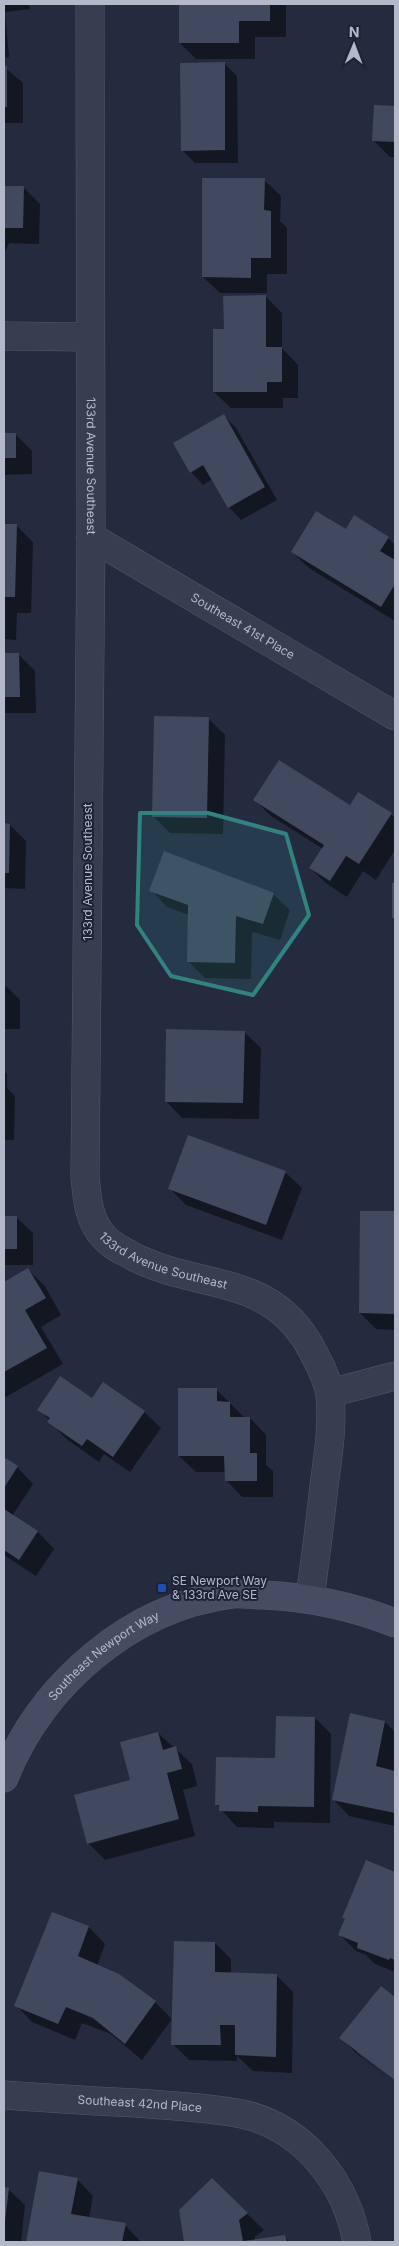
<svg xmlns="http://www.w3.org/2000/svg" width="399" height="2246" font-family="Inter,sans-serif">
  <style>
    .shadow { fill: #0007 }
    .building { fill: #40495e }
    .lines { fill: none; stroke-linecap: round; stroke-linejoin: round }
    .minor-casing { stroke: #53596a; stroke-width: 29 }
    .secondary-casing { stroke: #53596a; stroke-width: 29 }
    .minor { stroke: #383e4f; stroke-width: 28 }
    .secondary { stroke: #464c62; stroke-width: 28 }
    .marked { fill: #308380; fill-opacity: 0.2; stroke: #308380; stroke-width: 4; stroke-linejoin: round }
    .transit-dot { fill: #1a4fb4; stroke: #1d2334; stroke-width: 2 }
    .labels { text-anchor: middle; stroke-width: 4; stroke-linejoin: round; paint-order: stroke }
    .street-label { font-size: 12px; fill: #b4b9ca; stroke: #1d2334 }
    .poi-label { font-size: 12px; fill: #b4b9ca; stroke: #1d2334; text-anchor: start }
  </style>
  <rect width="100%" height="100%" fill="#242b3f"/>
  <g class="shadow">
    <path d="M4,4H29L30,9L5,12L9,57L4,58Z"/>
    <path d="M180,4H286V37H255V59H196L180,43Z"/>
    <path d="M224,63L237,76L238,163H195L182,150Z"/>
    <path d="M4,67L23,83V123H4Z"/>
    <path d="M375,107L395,108V157H390L373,140Z"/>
    <path d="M264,180L281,196L280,221L287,228V274H267V293H220L203,277Z"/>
    <path d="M4,187H23L40,204L39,244L9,243L4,254Z"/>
    <path d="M265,296L282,313V348L298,365V398H283V408H231L214,392L225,331Z"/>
    <path d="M224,416L236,428L277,500L241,520L229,507L213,479L203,485L191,472Z"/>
    <path d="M4,434H15L32,451V474L4,475Z"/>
    <path d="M4,525H16L33,542L31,613H17L16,640L4,639Z"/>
    <path d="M346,530L388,538L395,545V621L309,568L292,552Z"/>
    <path d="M4,655H19L35,671L36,713H5V773Z"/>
    <path d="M209,719L225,735L223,834L170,833L153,816Z"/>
    <path d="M255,800L350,807L391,814L395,818V850L376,880L363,871L347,897L327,884L310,868L323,849L271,816Z"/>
    <path d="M4,825H10L26,841L25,889L4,888Z"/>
    <path d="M151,890L273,894L290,910L280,940L252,932L251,979L205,978L189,962V915L167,907Z"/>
    <path d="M4,984L20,1000V1029H4Z"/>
    <path d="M244,1032L261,1048L259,1119L182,1118L166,1101Z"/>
    <path d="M4,1071L7,1074V1088L15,1096L14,1140H4Z"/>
    <path d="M285,1172L302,1188L282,1240L186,1205L169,1188Z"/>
    <path d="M395,1213V1330L376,1329L360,1313Z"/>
    <path d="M4,1217H16L33,1233V1265H4Z"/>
    <path d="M28,1270L45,1286L61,1315L41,1327L63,1364L4,1398V1284Z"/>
    <path d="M216,1389L245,1418H250L266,1435V1465L273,1471V1497H242L226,1480V1472H196L179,1456Z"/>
    <path d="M92,1400L144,1412L161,1428L130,1472L104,1454L99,1462L65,1438L39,1409Z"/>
    <path d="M4,1459L17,1467L33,1484L12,1516L38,1532L54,1549L36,1576L4,1555Z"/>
    <path d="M315,1718L331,1734L330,1823L274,1822V1828L237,1827L216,1804L276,1759Z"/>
    <path d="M385,1722L395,1732V1826L349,1816L333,1799Z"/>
    <path d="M158,1733L192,1764L197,1786L183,1790L195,1836L105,1860L88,1843L132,1781Z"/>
    <path d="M366,1862L395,1873V1972L375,1964L366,1955L356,1951L340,1935L346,1920L344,1917Z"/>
    <path d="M52,1914L89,1927L105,1944L97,1966L118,1975L155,2002L172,2019L142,2060L111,2034L82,2023L75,2040L32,2022L16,2005Z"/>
    <path d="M215,1943L231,1959V1974L276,1975L293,1992L292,2073L253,2071L237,2056V2061L189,2060L173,2044Z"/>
    <path d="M381,1987L395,1996V2079L357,2050V2053L395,2083L357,2054L341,2038Z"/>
    <path d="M40,2173L77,2179L93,2196L89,2218L125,2225L141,2242H28Z"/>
    <path d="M212,2180L264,2230L255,2237V2240L284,2236L290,2242H186L184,2240Z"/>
    <path d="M4,2188L8,2189L25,2205L21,2242H4Z"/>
  </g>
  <g class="building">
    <path d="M179,4H270V21H239V43H179Z"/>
    <path d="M225,62V150L181,151L180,63Z"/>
    <rect x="4" y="66" width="3" height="41"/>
    <path d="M374,105L395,106V142L372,141Z"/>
    <path d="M202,178H265L264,210L271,211V258H251V278L202,277Z"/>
    <path d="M4,186H24L23,228H4Z"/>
    <path d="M266,295V347H282V382H267V392H213V329H224L223,296Z"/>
    <path d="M224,414L265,487L228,508L203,465L190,473L173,443Z"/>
    <rect x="4" y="433" width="12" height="25"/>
    <path d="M316,511L346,529L354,515L389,537L380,551L395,560V584L381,607L291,552Z"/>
    <path d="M4,524H17L15,597H4Z"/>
    <path d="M4,653H19L20,697H4Z"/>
    <path d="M154,716L209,717L207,818L152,817Z"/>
    <path d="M279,760L350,805L358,792L392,813L359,864L346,856L330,881L309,868L324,845L253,800Z"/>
    <path d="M4,823L10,824L9,873H4Z"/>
    <path d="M164,851L274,893L263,924L236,916L235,963L187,962L188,905L149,891Z"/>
    <path d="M395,882V918H392V883Z"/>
    <path d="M166,1029L245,1031L243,1103L165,1102Z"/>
    <path d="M188,1135L286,1171L266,1225L168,1189Z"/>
    <path d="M360,1211H395V1314L359,1313Z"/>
    <rect x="4" y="1216" width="13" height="33"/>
    <path d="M28,1268L46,1298L25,1310L47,1348L4,1372V1282Z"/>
    <path d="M60,1376L92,1398L103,1382L145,1411L113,1457L87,1439L82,1446L47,1422L50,1418L37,1410Z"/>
    <path d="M178,1388H217V1401L230,1402V1417H250V1453H257V1481H225L224,1456H178Z"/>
    <path d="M4,1457L18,1466L4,1488Z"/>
    <path d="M4,1509L38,1531L19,1560L4,1550Z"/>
    <path d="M350,1713L385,1721L376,1766L395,1771V1813L332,1800Z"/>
    <path d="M276,1716L315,1717L314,1807L258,1806V1812L219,1811V1805H215L216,1757L275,1758Z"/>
    <path d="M158,1732L163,1750L176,1746L182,1769L167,1773L179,1819L87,1844L74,1795L130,1780L120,1742Z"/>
    <path d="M366,1860L395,1872V1960L390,1958L389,1960L357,1948L358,1943L338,1935L345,1918H342Z"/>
    <path d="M52,1912L89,1926L78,1956L119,1974L156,2001L125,2044L93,2018L66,2007L58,2024L14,2006Z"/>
    <path d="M174,1941L215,1942V1972L277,1974L276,2057L235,2055V2025H220L221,2045H171Z"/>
    <path d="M381,1986L394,1996L395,1994V2080L339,2038Z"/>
    <path d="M39,2171L78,2178L71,2214L126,2223L122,2242H26Z"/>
    <path d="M212,2178L248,2213L239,2220L243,2241L285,2235L287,2242H184L179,2210Z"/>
    <path d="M4,2187L9,2188L5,2221H4Z"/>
  </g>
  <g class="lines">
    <g class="minor-casing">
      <g id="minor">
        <path id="s1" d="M90,4L91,537L85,1176C87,1197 88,1219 103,1236C111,1246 124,1251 134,1257C200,1290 272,1273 312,1350C319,1363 328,1380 330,1395C333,1426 328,1456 324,1486C320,1523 315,1561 310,1598"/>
        <path d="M4,336L90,337"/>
        <path id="s2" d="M91,537L395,716"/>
        <path d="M330,1393L395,1376"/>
        <path id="s3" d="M4,2095C48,2098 92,2101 136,2103C172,2106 208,2107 242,2114C304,2128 346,2182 357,2242"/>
      </g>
    </g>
    <g class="secondary-casing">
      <g id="secondary">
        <path id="s4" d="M4,1778C42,1684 130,1607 232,1594C242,1593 253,1595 263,1595C309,1597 352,1606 395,1623"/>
      </g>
    </g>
    <use href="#minor" class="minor"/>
    <use href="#secondary" class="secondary"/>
  </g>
  <path class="marked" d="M140,813H208L286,834L309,915L253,995L171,976L137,925Z"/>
  <rect class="transit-dot" x="157" y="1583" width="10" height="10" rx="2.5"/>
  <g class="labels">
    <g class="street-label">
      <text dy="4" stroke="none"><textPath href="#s1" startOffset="462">133rd Avenue Southeast</textPath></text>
      <text dy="4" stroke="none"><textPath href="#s2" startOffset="176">Southeast 41st Place</textPath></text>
      <text transform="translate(88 872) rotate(-90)" y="4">133rd Avenue Southeast</text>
      <text dy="4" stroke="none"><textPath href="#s1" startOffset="1302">133rd Avenue Southeast</textPath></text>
      <text dy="4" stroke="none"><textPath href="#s4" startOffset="161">Southeast Newport Way</textPath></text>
      <text dy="4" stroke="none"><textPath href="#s3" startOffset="136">Southeast 42nd Place</textPath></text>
    </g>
    <g class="poi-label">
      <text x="172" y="1585">SE Newport Way<tspan x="172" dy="14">&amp; 133rd Ave SE</tspan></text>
    </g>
  </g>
  <rect width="399" height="2246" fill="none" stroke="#b4b9ca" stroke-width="10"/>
  <g transform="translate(354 45) rotate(1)" stroke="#1d2334" stroke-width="4" paint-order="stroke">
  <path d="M0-4L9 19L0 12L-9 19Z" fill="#b4b9ca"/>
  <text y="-8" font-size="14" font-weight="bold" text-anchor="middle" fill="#b4b9ca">N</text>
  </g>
</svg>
